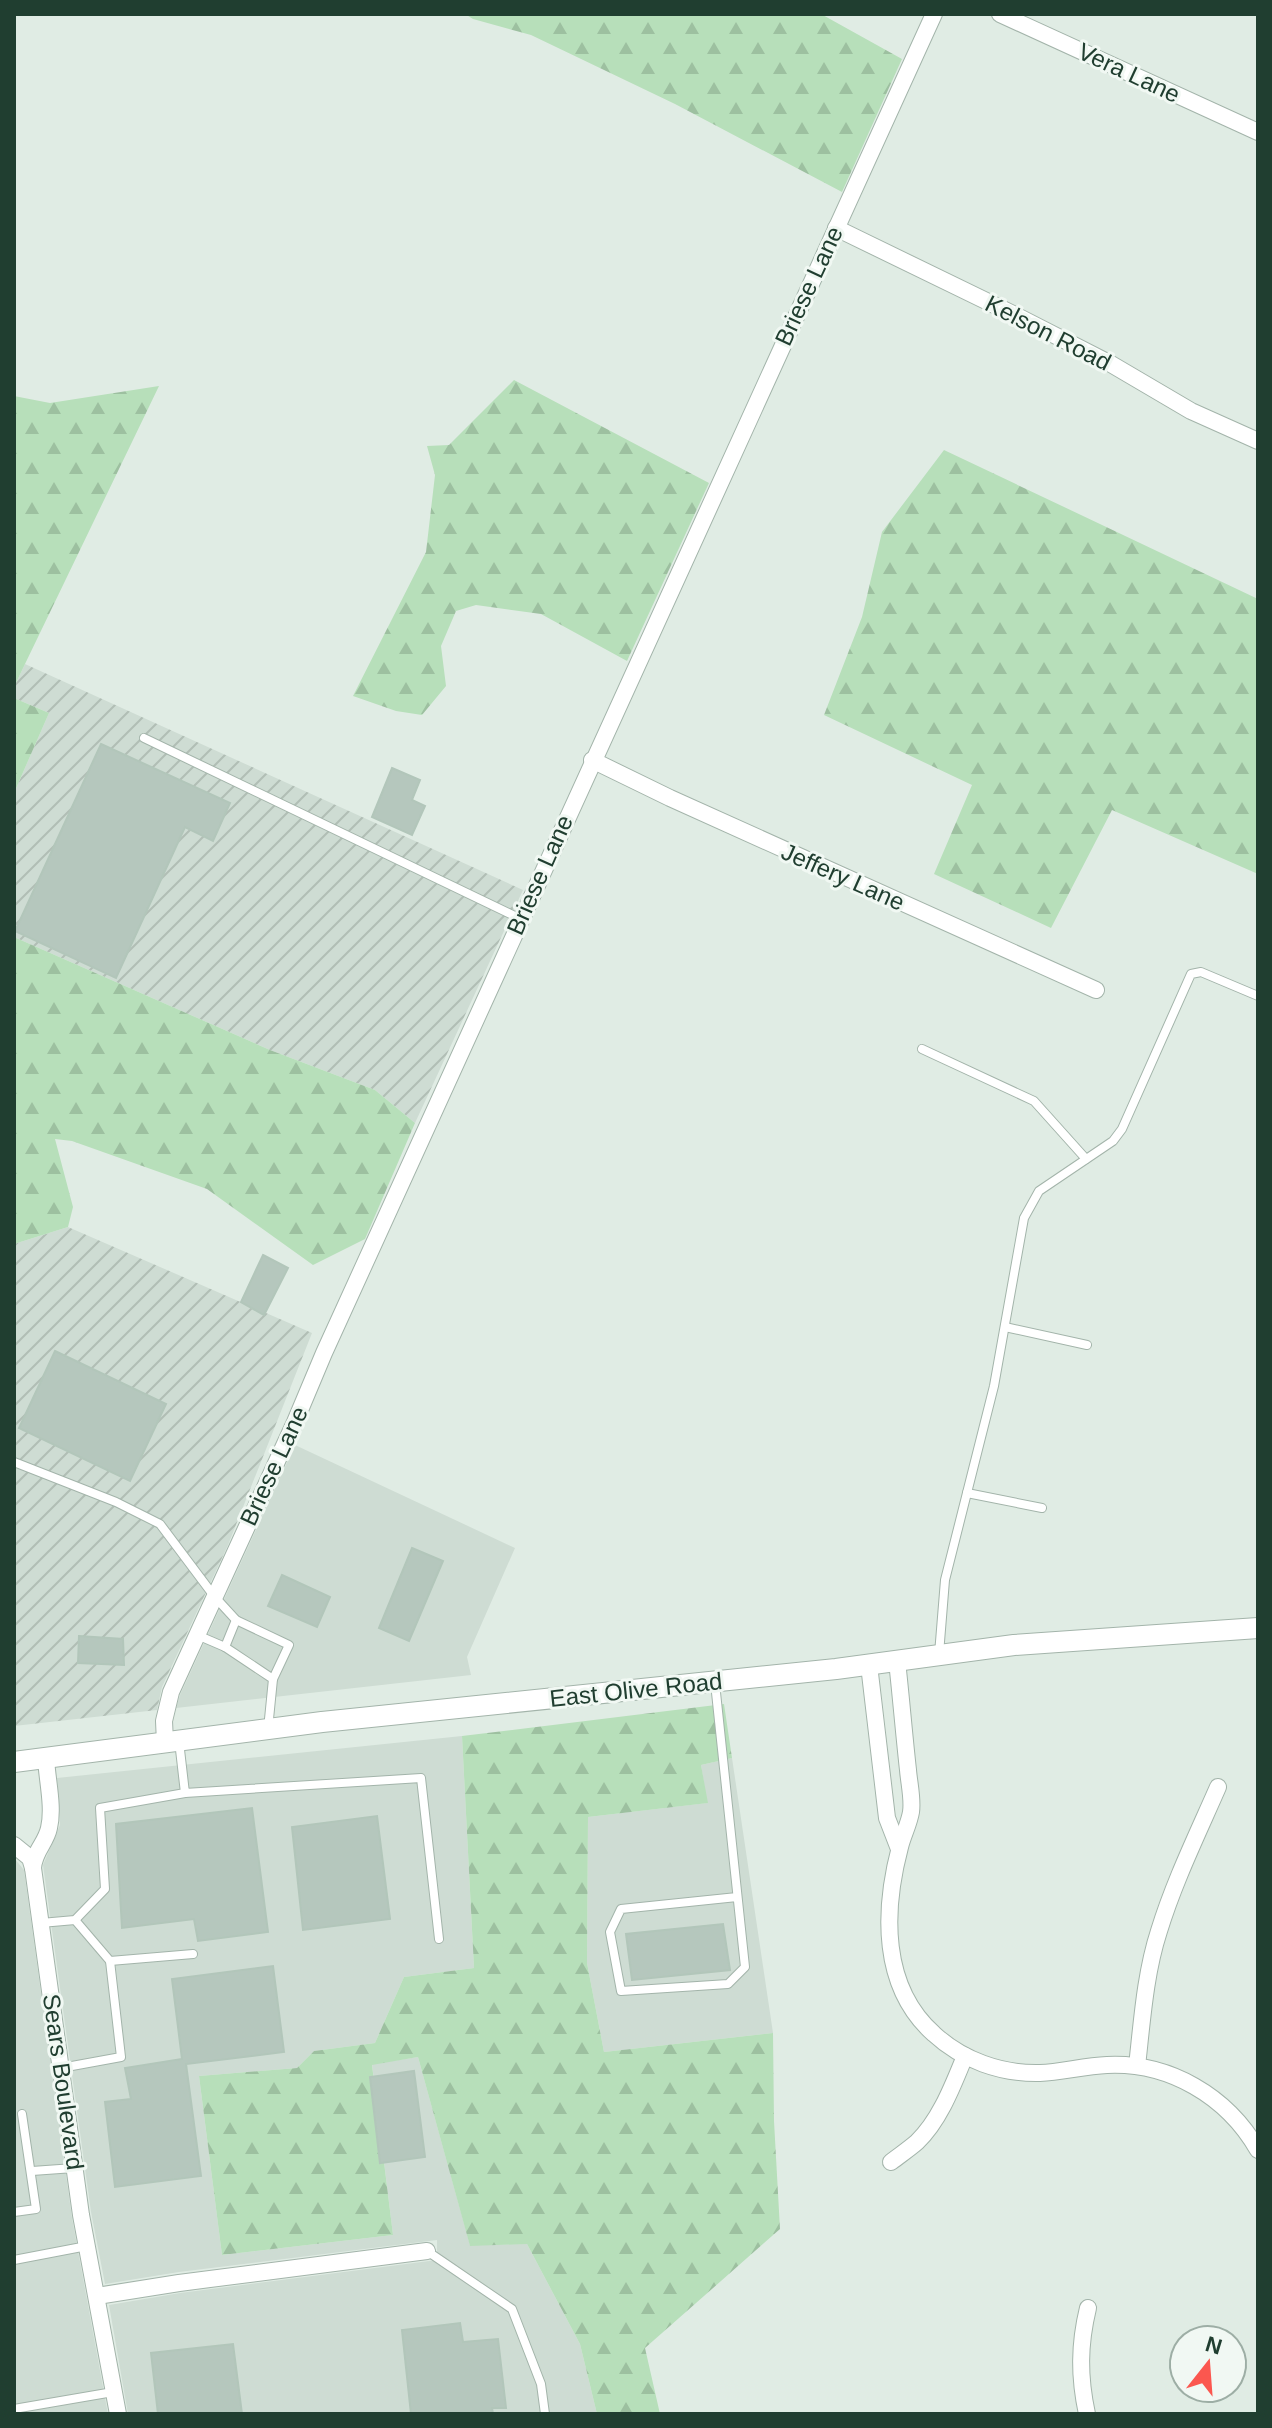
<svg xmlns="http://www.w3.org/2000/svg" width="1272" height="2428" font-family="Helvetica,sans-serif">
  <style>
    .built { fill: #cedcd3 }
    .industrial { fill: url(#industrial-furrows) }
    .forest { fill: url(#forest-firs) }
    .building { fill: #b5c7bd; stroke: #b2c6ba; stroke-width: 2 }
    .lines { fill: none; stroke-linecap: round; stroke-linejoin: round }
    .service-casing { stroke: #a3b4aa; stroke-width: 10 }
    .minor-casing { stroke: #a3b4aa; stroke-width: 18 }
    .tertiary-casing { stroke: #a3b4aa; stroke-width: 22 }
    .service { stroke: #fff; stroke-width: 8 }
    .minor { stroke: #fff; stroke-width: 16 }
    .tertiary { stroke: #fff; stroke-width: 20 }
    .labels { text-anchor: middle; stroke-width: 6; stroke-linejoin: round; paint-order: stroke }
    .street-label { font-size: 24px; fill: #203e30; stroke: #f1f8f3 }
  </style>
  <defs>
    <pattern id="industrial-furrows" width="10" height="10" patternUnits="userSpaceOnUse" patternTransform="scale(2)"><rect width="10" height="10" fill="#cedcd3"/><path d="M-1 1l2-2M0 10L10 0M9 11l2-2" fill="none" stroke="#b1beb5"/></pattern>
    <pattern id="forest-firs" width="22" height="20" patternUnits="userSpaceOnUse" patternTransform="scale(2)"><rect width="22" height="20" fill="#b7dfba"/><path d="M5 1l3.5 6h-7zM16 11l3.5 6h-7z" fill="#9dc0a0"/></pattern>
  </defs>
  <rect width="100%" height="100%" fill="#e0ece4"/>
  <g class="built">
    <path d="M295,1445L515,1548L467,1657L471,1675L176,1708L180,1695Z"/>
    <path d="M462,1736L474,1968L404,1977L375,2043L314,2051L297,2068L199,2076L222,2255L393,2235L372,2064L418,2057L470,2245L527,2244L580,2344L597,2414H128L109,2305L180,2293L437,2260V2240L179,2272L105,2284L91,2212L43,1865L60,1825L57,1778Z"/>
    <path d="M732,1758L773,2033L604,2052L587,1963L588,1817L707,1803L701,1765Z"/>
    <path d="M14,1858L24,1870L72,2218L108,2414H14Z"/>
  </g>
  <g class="industrial">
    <path d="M25,664L523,890L415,1123L375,1090L270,1050L14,937V793L49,713L14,698V687Z"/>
    <path d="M68,1227L312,1333L228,1545L162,1687L157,1710L14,1726V1244Z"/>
  </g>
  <g class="forest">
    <path d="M465,14H821L902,59L842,192L675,104L531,35L473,19Z"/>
    <path d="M514,380L709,483L627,661L541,614L476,605L456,611L441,646L446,686L422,715L396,711L353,696L426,552L435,475L427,446L449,445Z"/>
    <path d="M159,386L25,664L14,687V396L50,403Z"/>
    <path d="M944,450L1258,599V874L1112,810L1051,928L934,874L972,785L824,715L862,617L882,532Z"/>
    <path d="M14,698L49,713L14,793Z"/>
    <path d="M14,937L270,1050L375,1090L415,1123L365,1239L313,1265L207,1189L72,1141L55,1139L73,1207L68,1227L14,1244Z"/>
    <path d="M724,1704L732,1758L701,1765L708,1803L588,1817L587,1963L604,2052L773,2033L774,2121L780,2229L645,2348L660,2414H597L580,2344L527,2244L470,2246L418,2057L372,2065L393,2235L222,2255L199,2076L297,2068L314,2051L375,2043L404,1977L474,1968L462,1736Z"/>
  </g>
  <g class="building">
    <path d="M101,744L230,803L213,841L185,827L116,978L15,931Z"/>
    <path d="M392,768L420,780L412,800L425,806L412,835L372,817Z"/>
    <path d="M263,1255L288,1268L264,1315L241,1302Z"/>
    <path d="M55,1351L166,1404L130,1481L19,1428Z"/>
    <path d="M412,1548L443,1561L409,1641L379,1628Z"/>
    <path d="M282,1575L330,1597L317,1627L268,1606Z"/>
    <path d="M79,1636L123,1639L124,1665L78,1663Z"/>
    <path d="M252,1808L268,1932L198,1941L194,1919L122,1928L116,1824Z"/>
    <path d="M377,1816L390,1919L303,1930L292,1827Z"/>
    <path d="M723,1924L730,1970L632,1980L626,1934Z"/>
    <path d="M273,1966L284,2052L186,2064L201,2176L115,2187L105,2102L131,2099L125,2068L182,2059L172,1979Z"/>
    <path d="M414,2071L425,2157L380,2163L370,2077Z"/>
    <path d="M460,2323L463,2342L498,2339L506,2408H492L493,2414H411L402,2330Z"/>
    <path d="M233,2344L242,2414H158L151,2353Z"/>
  </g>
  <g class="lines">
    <g class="service-casing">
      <g id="service">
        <path d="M144,738L521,919"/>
        <path d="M922,1049L1034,1101L1086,1159"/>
        <path d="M1005,1327L1087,1345"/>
        <path d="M14,1462L116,1502L160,1524L214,1596L236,1620L289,1645L273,1679"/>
        <path d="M967,1493L1042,1508"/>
        <path d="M197,1635L225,1647L273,1679L268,1729"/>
        <path d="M225,1647L236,1620"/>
        <path d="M939,1654L945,1580L994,1386L1024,1218L1039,1191L1113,1141L1122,1129L1191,974L1201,972L1258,996"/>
        <path d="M715,1683L745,1967L728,1984L621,1991L610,1932L621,1909L737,1897"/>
        <path d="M179,1741L185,1793L421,1778L439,1939"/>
        <path d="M41,1923L75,1920L105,1889L100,1808L185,1793"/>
        <path d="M110,1961L193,1954"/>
        <path d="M61,2068L121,2057L110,1961L75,1920"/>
        <path d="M32,2171L74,2168"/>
        <path d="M14,2212L36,2209L22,2114"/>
        <path d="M427,2251L512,2309L541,2384L545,2414"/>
        <path d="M14,2260L87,2246"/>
        <path d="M14,2409L113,2392"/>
      </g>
    </g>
    <g class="minor-casing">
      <g id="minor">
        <path d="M1000,14L1258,132"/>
        <path d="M836,228L1019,317L1111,364L1191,411L1258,441"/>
        <path d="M592,760L670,798L1096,990"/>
        <path d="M897,1661C901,1697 904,1734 908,1770C909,1783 913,1799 911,1812C909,1824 903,1835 900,1847C883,1911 881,1987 934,2034C962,2060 1001,2074 1040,2073C1062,2072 1084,2066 1107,2065C1169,2062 1227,2096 1258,2150"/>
        <path d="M869,1665L887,1818L899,1849"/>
        <path d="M165,1742L164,1721L171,1692L295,1422L324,1353L934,14"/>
        <path d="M46,1758C47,1780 54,1807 49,1828C46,1843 34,1851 33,1868L81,2215L118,2414"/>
        <path d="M14,1845L30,1858L33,1868"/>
        <path d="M1137,2066C1142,2022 1145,1974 1159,1931C1174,1882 1197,1835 1218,1787"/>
        <path d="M891,2162C900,2155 909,2149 917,2142C940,2120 953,2085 965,2056"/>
        <path d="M97,2296L179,2283L427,2251"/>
        <path d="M1087,2414C1079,2377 1079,2345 1088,2308"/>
      </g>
    </g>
    <g class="tertiary-casing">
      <path id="tertiary" d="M14,1762L322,1722L836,1669L1014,1645L1258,1628"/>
    </g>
    <use href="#service" class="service"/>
    <use href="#minor" class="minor"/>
    <use href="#tertiary" class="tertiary"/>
  </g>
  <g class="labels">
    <g class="street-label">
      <text transform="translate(1129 73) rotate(25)" y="8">Vera Lane</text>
      <text transform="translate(809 286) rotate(-65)" y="8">Briese Lane</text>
      <text transform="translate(1048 333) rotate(27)" y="8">Kelson Road</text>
      <text transform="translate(540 875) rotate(-66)" y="8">Briese Lane</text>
      <text transform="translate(843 877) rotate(24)" y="8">Jeffery Lane</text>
      <text transform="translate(274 1466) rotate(-65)" y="8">Briese Lane</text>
      <text transform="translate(636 1690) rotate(-6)" y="8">East Olive Road</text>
      <text transform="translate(63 2082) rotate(82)" y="8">Sears Boulevard</text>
    </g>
  </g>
  <rect width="1272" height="2428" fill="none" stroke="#203e30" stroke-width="32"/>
  <g transform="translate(1208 2364) rotate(17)"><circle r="38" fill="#f1f8f3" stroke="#9daea5" stroke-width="2"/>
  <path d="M0-6L14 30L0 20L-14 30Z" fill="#fb574f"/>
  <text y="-12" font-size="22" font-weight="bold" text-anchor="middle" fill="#203e30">N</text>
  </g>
</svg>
